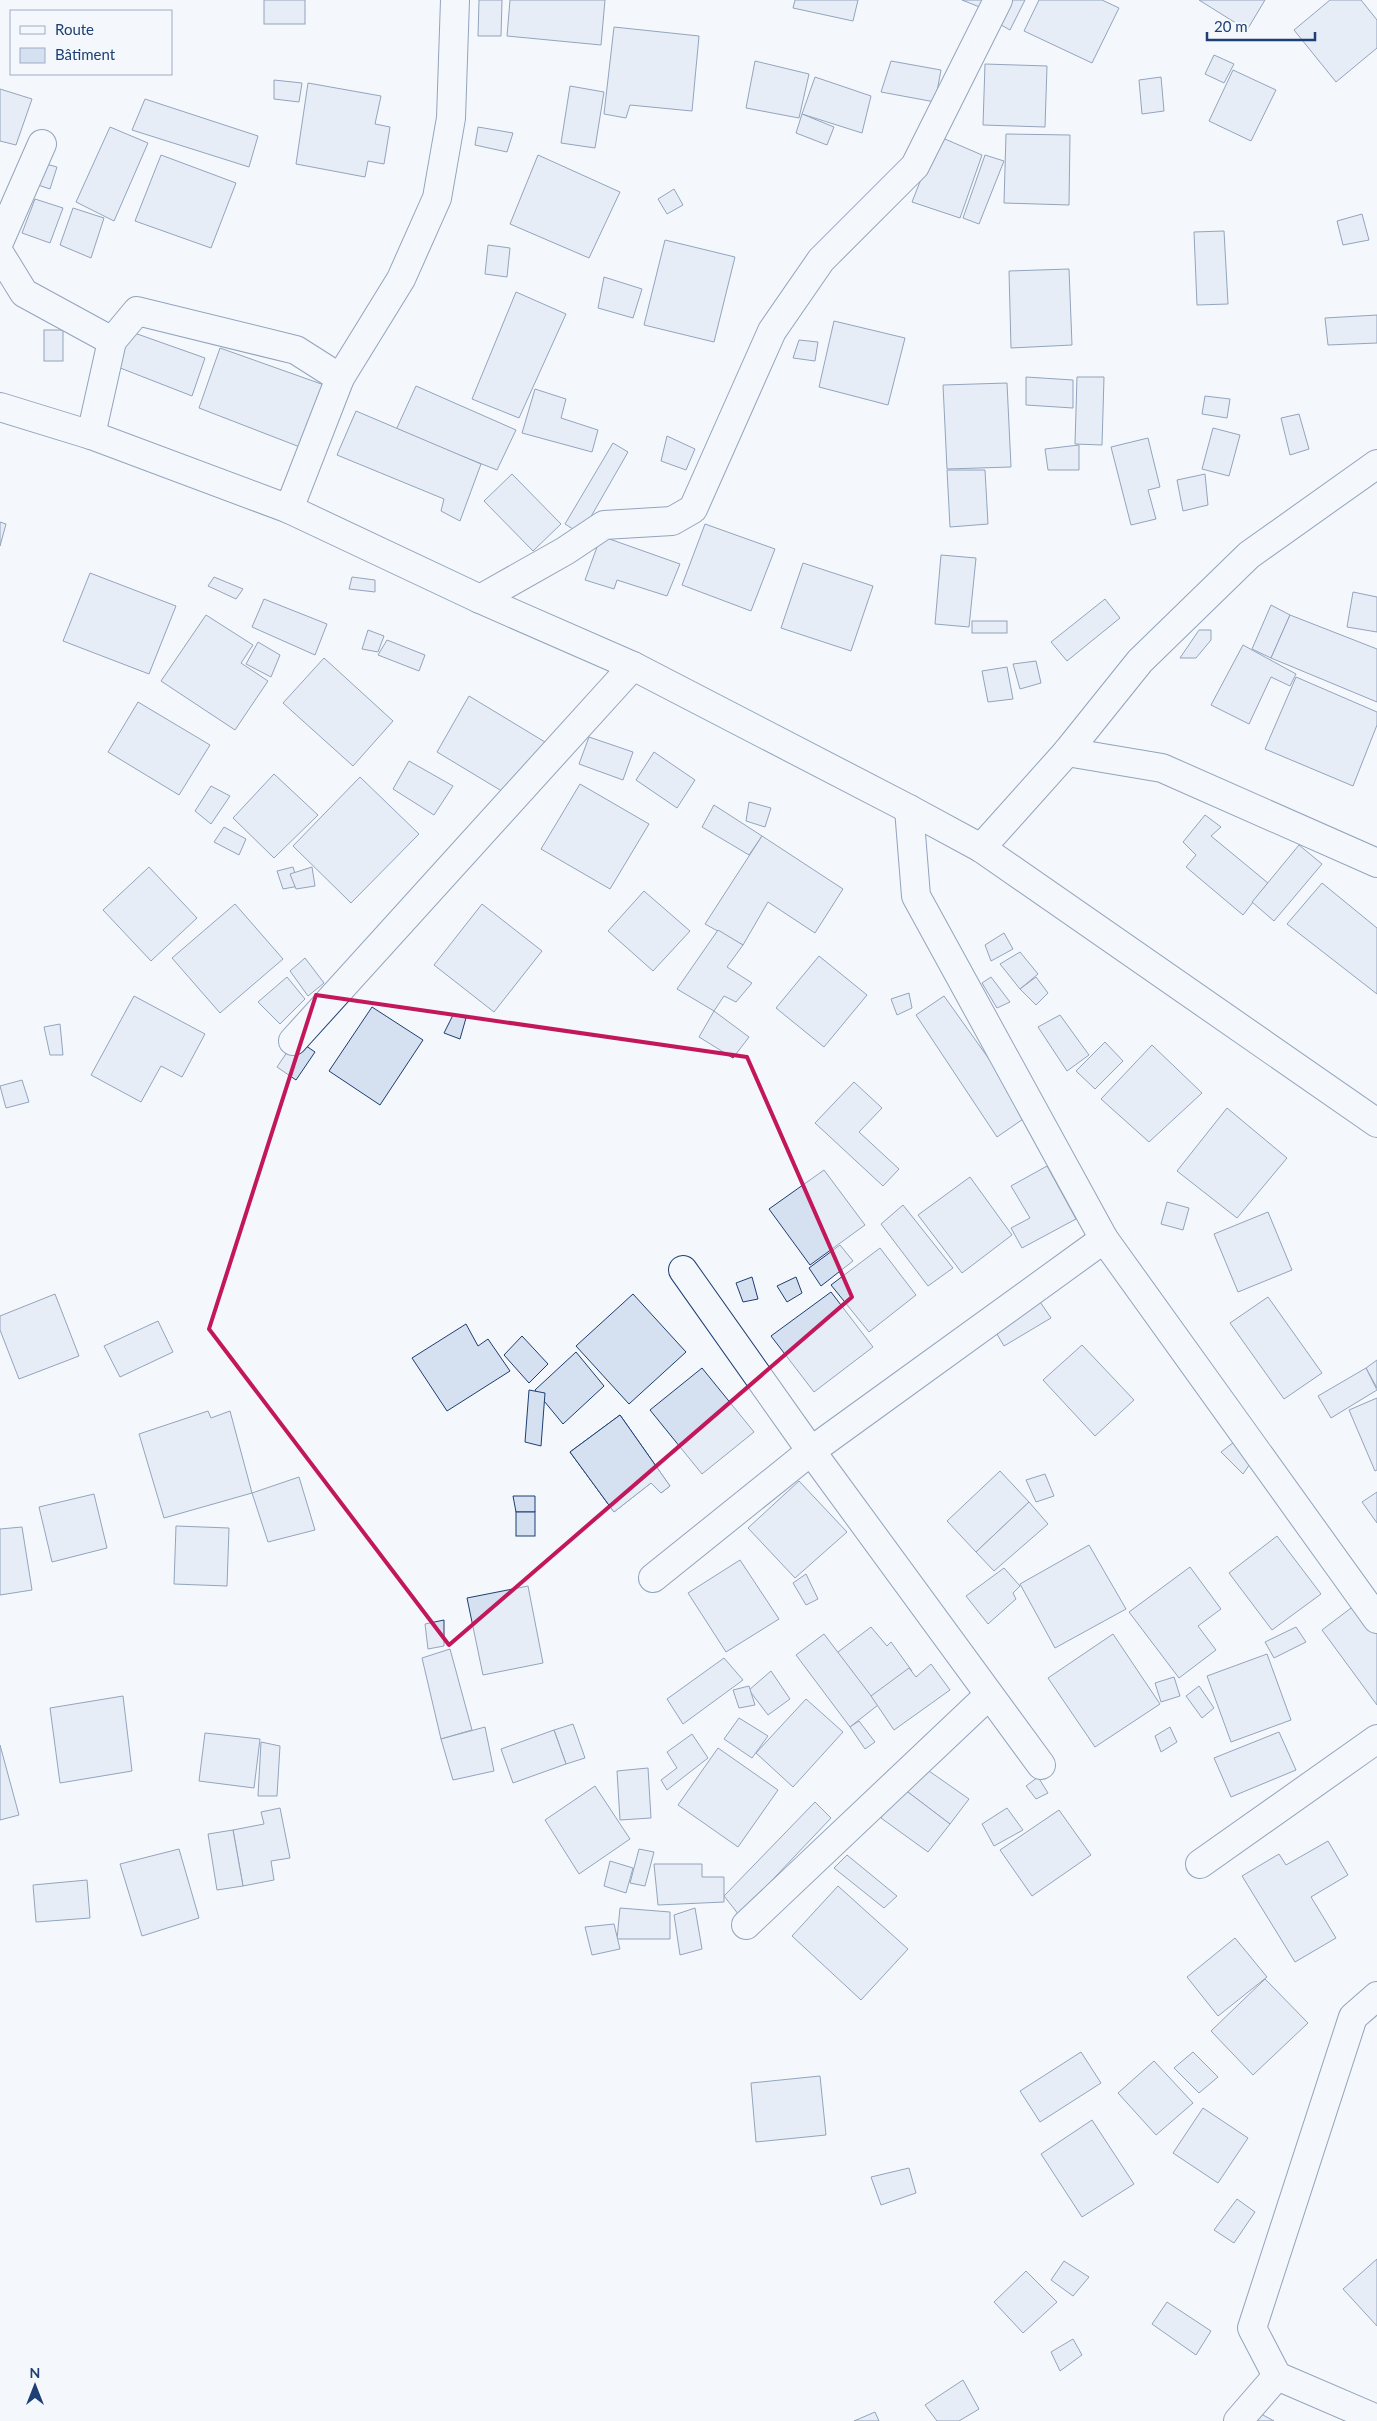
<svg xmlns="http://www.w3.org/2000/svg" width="1377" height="2421" font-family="Lato,sans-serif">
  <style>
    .building { fill: #d5e0f0; stroke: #1d3f73 }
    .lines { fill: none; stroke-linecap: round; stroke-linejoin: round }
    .street-casing { stroke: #1d3f73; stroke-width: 30 }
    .primary-casing { stroke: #1d3f73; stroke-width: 30 }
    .highway-casing { stroke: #1d3f73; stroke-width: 30 }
    .street { stroke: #f4f7fb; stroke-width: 28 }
    .primary { stroke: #f4f7fb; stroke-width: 28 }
    .highway { stroke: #f4f7fb; stroke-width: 28 }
    .marked { fill: none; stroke: #c2185b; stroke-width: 4; stroke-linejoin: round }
  </style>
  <rect width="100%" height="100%" fill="#f4f7fb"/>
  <g class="building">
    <rect x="264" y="0" width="41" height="24"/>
    <path d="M479,0H502L501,36H478Z"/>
    <path d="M510,0H605L601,45L507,36Z"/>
    <path d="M795,0H858L853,21L793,8Z"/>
    <path d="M962,0H985L982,8Z"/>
    <path d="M1006,0H1025L1010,30L994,21Z"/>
    <path d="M1039,0H1102L1119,8L1092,63L1024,31Z"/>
    <path d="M1199,0H1265L1247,30Z"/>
    <path d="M1330,0H1361L1377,20V48L1336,82L1294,30Z"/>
    <path d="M614,27L699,36L692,111L630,105L626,118L604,114Z"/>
    <path d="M1214,55L1234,64L1224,83L1205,74Z"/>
    <path d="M755,61L809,74L799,118L746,108Z"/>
    <path d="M891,61L941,70L935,102L881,92Z"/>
    <path d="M985,64L1047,66L1045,127L983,125Z"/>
    <path d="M1233,70L1276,90L1251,141L1209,121Z"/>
    <path d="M815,77L871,96L862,133L802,114Z"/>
    <path d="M1161,77L1164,111L1142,114L1139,80Z"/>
    <path d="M274,80L302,83L299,102L274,99Z"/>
    <path d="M308,83L381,96L375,124L390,127L384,164L368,161L365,177L296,164Z"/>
    <path d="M570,86L604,92L595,148L561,143Z"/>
    <path d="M0,89L32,99L16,145L0,141Z"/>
    <path d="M145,99L258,136L249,167L132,130Z"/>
    <path d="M802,114L834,127L827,145L796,133Z"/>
    <path d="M110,127L148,143L114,221L76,202Z"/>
    <path d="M478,127L513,133L507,152L475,145Z"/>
    <path d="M1006,134L1070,135L1069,205L1004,203Z"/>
    <path d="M938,136L982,155L960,218L912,202Z"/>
    <path d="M161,155L236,183L211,248L135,221Z"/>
    <path d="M538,155L620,192L589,258L510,224Z"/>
    <path d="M985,155L1004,161L979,224L963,218Z"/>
    <path d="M35,161L57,167L50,189L32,183Z"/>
    <path d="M674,189L683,205L667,214L658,199Z"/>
    <path d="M35,199L63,208L50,243L22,233Z"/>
    <path d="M73,208L104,218L91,258L60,245Z"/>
    <path d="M1362,214L1369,240L1343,245L1337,221Z"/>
    <path d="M1224,231L1228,304L1197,305L1194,232Z"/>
    <path d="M665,240L735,257L714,342L644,325Z"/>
    <path d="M488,245L510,248L507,277L485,274Z"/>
    <path d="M1069,269L1072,345L1011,348L1009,271Z"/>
    <path d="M604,277L642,289L633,318L598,308Z"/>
    <path d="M516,292L566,314L519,418L472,399Z"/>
    <path d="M1377,315V343L1328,345L1325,318Z"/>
    <path d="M834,321L905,338L888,405L819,387Z"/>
    <rect x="44" y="330" width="19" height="31"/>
    <path d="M126,330L205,358L192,396L110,364Z"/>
    <path d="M799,340L818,342L815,361L793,358Z"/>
    <path d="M220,348L327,386L305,449L199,408Z"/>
    <path d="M1026,377L1073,380V408L1026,405Z"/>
    <path d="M1077,377H1104L1102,445L1075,444Z"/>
    <path d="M1007,383L1011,467L947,469L943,385Z"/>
    <path d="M416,386L516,430L497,470L396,430Z"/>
    <path d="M535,389L566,399L561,418L598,430L592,452L522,433Z"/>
    <path d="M1205,396L1230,399L1227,418L1202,414Z"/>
    <path d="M356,411L481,464L460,521L441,511L444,499L337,455Z"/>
    <path d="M1299,414L1309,449L1290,455L1281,418Z"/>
    <path d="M1213,428L1240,435L1229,476L1202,469Z"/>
    <path d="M667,436L695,449L686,470L661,461Z"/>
    <path d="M1148,438L1160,487L1148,490L1156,519L1131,525L1111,447Z"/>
    <path d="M613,443L628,452L581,534L565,524Z"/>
    <path d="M1079,445V470H1048L1045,449Z"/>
    <path d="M947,470H985L988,524L950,527Z"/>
    <path d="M512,474L561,524L533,551L484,501Z"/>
    <path d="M1205,474L1208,505L1183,511L1177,480Z"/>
    <path d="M0,522L6,524L0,546Z"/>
    <path d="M705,524L775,549L751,611L682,585Z"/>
    <path d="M601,536L680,564L667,596L617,580L614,589L585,580Z"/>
    <path d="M941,555L976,558L969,627L935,624Z"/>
    <path d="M803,563L873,586L851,651L781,628Z"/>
    <path d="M90,573L176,606L149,674L63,641Z"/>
    <path d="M214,577L243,589L236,599L208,586Z"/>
    <path d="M352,577L375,580V592L349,589Z"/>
    <path d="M1353,592L1377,597V632L1347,627Z"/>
    <path d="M264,599L327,624L315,655L252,627Z"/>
    <path d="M1105,599L1120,618L1067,661L1051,642Z"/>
    <path d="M1271,605L1290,615L1271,658L1252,649Z"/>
    <path d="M206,615L253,645L241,663L268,681L235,730L161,681Z"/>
    <path d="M1290,615L1377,649V702L1271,658Z"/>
    <rect x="972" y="621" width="35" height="12"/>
    <path d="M368,630L384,636L378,652L362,649Z"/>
    <path d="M1199,630H1211V640L1196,658H1180Z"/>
    <path d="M387,640L425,655L419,671L378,655Z"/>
    <path d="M258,642L280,655L271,677L246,664Z"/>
    <path d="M1243,645L1296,674L1290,686L1271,677L1249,724L1211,705Z"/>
    <path d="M324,658L393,721L353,766L283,703Z"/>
    <path d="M1036,661L1041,683L1020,689L1013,664Z"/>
    <path d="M1007,667L1013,699L988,702L982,671Z"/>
    <path d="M1296,677L1377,712V725L1353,786L1265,749Z"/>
    <path d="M469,696L545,742L510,796L437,752Z"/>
    <path d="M138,702L210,745L179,795L108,752Z"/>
    <path d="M589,737L633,752L623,780L579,764Z"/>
    <path d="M654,752L695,780L677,808L636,780Z"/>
    <path d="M409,761L453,786L434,815L393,789Z"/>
    <path d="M274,774L318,815L274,858L233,818Z"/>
    <path d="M360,777L419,834L351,903L293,846Z"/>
    <path d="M580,784L649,824L610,889L541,849Z"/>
    <path d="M211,786L230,796L211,824L195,811Z"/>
    <path d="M749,802L771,808L765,827L746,821Z"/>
    <path d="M714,805L762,836L749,855L702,827Z"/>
    <path d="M1205,815L1221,827L1211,836L1268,883L1243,915L1186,867L1196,855L1183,842Z"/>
    <path d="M224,827L246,839L239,855L214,842Z"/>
    <path d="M762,836L843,889L815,933L768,902L743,945L705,924Z"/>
    <path d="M1299,845L1322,864L1274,921L1252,902Z"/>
    <path d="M149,867L197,918L151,961L103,910Z"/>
    <path d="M293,867L299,886L283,889L277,871Z"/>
    <path d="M312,867L315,886L296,889L290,874Z"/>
    <path d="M1322,883L1377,928V994L1287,924Z"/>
    <path d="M644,891L690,931L653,971L608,931Z"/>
    <path d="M235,904L283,959L220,1013L172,958Z"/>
    <path d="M482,904L542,951L494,1012L434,965Z"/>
    <path d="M718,930L743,945L727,967L752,983L736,1002L724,996L714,1011L677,989Z"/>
    <path d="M1004,933L1013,949L991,961L985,945Z"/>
    <path d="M1020,952L1038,974L1020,989L1000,964Z"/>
    <path d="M819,956L867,995L824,1047L776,1008Z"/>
    <path d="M305,958L324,983L308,996L290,971Z"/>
    <path d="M287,977L305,999L280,1024L258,1002Z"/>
    <path d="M991,977L1010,1002L997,1008L982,983Z"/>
    <path d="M1036,977L1048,993L1036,1005L1020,989Z"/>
    <path d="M909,993L912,1008L897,1015L891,999Z"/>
    <path d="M134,996L205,1034L182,1077L161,1066L141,1102L91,1075Z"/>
    <path d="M944,996L1029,1115L997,1137L916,1015Z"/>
    <path d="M372,1007L423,1040L380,1105L329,1071Z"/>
    <path d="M714,1011L749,1037L733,1058L699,1037Z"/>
    <path d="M453,1015L466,1018L460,1039L444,1033Z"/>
    <path d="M1060,1015L1089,1055L1067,1071L1038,1027Z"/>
    <path d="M60,1024L63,1055H50L44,1027Z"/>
    <path d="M296,1039L315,1052L296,1080L277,1067Z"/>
    <path d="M1105,1042L1123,1061L1095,1089L1076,1071Z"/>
    <path d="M1152,1045L1202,1093L1149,1142L1101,1099Z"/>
    <path d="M22,1080L29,1102L6,1108L0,1086Z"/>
    <path d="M854,1082L882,1108L859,1132L899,1169L883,1186L815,1123Z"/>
    <path d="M1227,1108L1287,1158L1237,1218L1177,1171Z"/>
    <path d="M1047,1166L1076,1219L1022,1248L1011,1228L1030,1218L1011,1186Z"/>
    <path d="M824,1170L865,1225L810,1265L769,1209Z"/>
    <path d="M970,1177L1012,1235L962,1273L918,1215Z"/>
    <path d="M1167,1202L1189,1208L1183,1230L1161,1224Z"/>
    <path d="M903,1205L953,1268L928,1286L881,1224Z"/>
    <path d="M1268,1212L1292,1270L1238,1292L1214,1234Z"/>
    <path d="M840,1245L853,1261L821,1286L809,1268Z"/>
    <path d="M880,1248L916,1295L869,1332L831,1285Z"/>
    <path d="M752,1277L758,1299L743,1302L736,1283Z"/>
    <path d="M796,1277L802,1293L787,1302L777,1286Z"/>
    <path d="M831,1292L873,1347L814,1392L771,1336Z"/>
    <path d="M55,1294L79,1356L19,1379L0,1330V1316Z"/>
    <path d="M633,1294L686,1352L629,1404L576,1346Z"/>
    <path d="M1036,1296L1051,1318L1004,1346L991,1324Z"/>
    <path d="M1268,1297L1322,1373L1284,1399L1230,1323Z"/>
    <path d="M158,1321L173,1352L120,1377L104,1346Z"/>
    <path d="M466,1324L478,1346L488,1339L510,1371L447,1411L412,1358Z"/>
    <path d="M522,1336L548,1364L529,1383L504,1355Z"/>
    <path d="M1082,1345L1134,1400L1095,1436L1043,1380Z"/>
    <path d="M576,1352L604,1386L563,1424L535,1390Z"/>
    <path d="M1377,1360V1388L1366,1368Z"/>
    <path d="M702,1368L754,1432L702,1474L650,1410Z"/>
    <path d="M1366,1368L1377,1390L1331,1418L1318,1396Z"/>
    <path d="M529,1390L545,1393L541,1446L525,1442Z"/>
    <path d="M1377,1398V1470L1375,1471L1349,1410Z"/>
    <path d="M208,1411L211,1418L230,1411L252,1493L164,1518L139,1434Z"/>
    <path d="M620,1415L670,1486L661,1493L651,1483L614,1512L570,1452Z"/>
    <path d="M620,1415L670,1486L661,1493L651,1483L614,1512L570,1452Z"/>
    <path d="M1234,1442L1252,1461L1243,1474L1221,1452Z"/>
    <path d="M1000,1471L1029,1502L976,1552L947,1521Z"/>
    <path d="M1045,1474L1054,1496L1036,1502L1026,1480Z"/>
    <path d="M299,1477L315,1530L268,1542L252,1493Z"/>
    <path d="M799,1481L847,1532L795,1578L748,1528Z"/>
    <path d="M1377,1492V1523L1362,1502Z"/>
    <path d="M94,1494L107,1548L52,1562L39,1507Z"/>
    <path d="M513,1496H535V1512H516Z"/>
    <path d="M1029,1502L1048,1524L994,1571L976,1552Z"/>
    <rect x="516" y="1512" width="19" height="24"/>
    <path d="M176,1526L229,1528L227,1586L174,1584Z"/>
    <path d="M22,1527L32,1590L0,1595V1529Z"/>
    <path d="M1277,1536L1321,1594L1272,1630L1229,1573Z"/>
    <path d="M1089,1545L1126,1609L1055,1648L1020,1584Z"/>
    <path d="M740,1560L779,1619L726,1652L688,1593Z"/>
    <path d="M1190,1567L1221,1609L1198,1626L1216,1650L1179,1678L1129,1612Z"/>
    <path d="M1004,1568L1020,1586L1013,1593L1016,1599L988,1624L966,1596Z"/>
    <path d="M806,1574L818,1599L806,1605L793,1583Z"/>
    <path d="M528,1586L543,1663L483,1675L467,1598Z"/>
    <path d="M1359,1602L1377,1626V1705L1322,1630Z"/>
    <path d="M444,1620V1646L428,1649L425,1624Z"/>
    <path d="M871,1627L887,1646L891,1642L912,1671L871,1702L834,1655Z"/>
    <path d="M1296,1627L1306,1642L1274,1658L1265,1642Z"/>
    <path d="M824,1634L878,1705L850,1727L796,1655Z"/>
    <path d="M1113,1634L1160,1704L1095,1747L1048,1678Z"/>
    <path d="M450,1649L472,1730L441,1739L422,1658Z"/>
    <path d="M1267,1654L1291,1720L1231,1742L1207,1676Z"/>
    <path d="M724,1658L743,1680L683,1724L667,1699Z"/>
    <path d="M931,1664L950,1690L894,1730L871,1696L909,1668L916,1677Z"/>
    <path d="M771,1671L790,1699L768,1715L749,1690Z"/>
    <path d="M1174,1677L1180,1696L1161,1702L1155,1683Z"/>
    <path d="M749,1686L755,1705L739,1708L733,1690Z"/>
    <path d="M1199,1686L1214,1708L1202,1718L1186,1696Z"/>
    <path d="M123,1696L132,1771L60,1783L50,1708Z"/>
    <path d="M806,1699L843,1732L793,1787L756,1753Z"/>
    <path d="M739,1718L768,1736L752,1758L724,1739Z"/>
    <path d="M859,1721L875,1742L865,1749L850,1727Z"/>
    <path d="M573,1724L585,1758L566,1764L554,1730Z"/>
    <path d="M485,1727L494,1771L453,1780L441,1739Z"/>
    <path d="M1170,1727L1177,1742L1161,1752L1155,1736Z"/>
    <path d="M554,1730L566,1764L513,1783L501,1749Z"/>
    <path d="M1279,1732L1296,1770L1231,1797L1214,1758Z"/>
    <path d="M205,1733L260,1739L254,1788L199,1781Z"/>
    <path d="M692,1734L708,1758L667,1790L661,1780L677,1768L667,1752Z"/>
    <path d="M261,1742L280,1746L277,1796H258Z"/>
    <path d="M0,1745L19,1815L0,1820Z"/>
    <path d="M718,1748L778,1790L738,1847L678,1805Z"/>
    <path d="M919,1764L969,1799L950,1824L900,1786Z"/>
    <path d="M648,1768L651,1818L620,1820L617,1771Z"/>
    <path d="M1038,1777L1048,1793L1036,1799L1026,1786Z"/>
    <path d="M595,1786L630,1839L579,1874L545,1820Z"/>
    <path d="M900,1786L950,1824L928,1852L881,1818Z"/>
    <path d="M815,1802L831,1818L739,1915L724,1896Z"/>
    <path d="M280,1808L290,1858L271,1861L274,1880L243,1886L233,1830L264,1824L261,1812Z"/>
    <path d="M1007,1808L1023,1830L994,1846L982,1824Z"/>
    <path d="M1059,1810L1091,1855L1032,1896L1000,1850Z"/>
    <path d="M233,1830L243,1886L217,1890L208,1834Z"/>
    <path d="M1328,1841L1348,1875L1311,1897L1336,1938L1295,1962L1242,1876L1279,1854L1286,1865Z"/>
    <path d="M179,1849L199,1918L142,1936L120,1864Z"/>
    <path d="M639,1849L654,1852L645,1886L630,1883Z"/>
    <path d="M847,1855L897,1896L884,1908L834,1868Z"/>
    <path d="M610,1861L633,1868L626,1893L604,1886Z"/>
    <path d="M654,1864H702V1877H724V1902L658,1905Z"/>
    <path d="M87,1880L90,1918L36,1922L33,1885Z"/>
    <path d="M838,1886L908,1949L861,2000L792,1936Z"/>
    <path d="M620,1908L670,1912V1939H617Z"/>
    <path d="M695,1908L702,1949L680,1955L674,1915Z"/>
    <path d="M614,1924L620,1949L592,1955L585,1927Z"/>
    <path d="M1235,1938L1267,1977L1218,2016L1187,1977Z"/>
    <path d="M1265,1979L1308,2023L1253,2075L1211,2031Z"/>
    <path d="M1081,2052L1101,2083L1040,2122L1020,2091Z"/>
    <path d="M1193,2052L1218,2077L1199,2093L1174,2068Z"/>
    <path d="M1154,2061L1193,2103L1156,2135L1118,2093Z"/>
    <path d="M820,2076L826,2135L756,2142L751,2083Z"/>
    <path d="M1203,2108L1248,2138L1218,2183L1173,2153Z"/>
    <path d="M1092,2120L1134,2184L1082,2217L1041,2154Z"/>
    <path d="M909,2168L916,2193L881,2205L871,2177Z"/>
    <path d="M1237,2199L1255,2212L1234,2243L1214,2230Z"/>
    <path d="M1377,2259V2326L1343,2289Z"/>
    <path d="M1064,2261L1089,2277L1073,2296L1051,2280Z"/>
    <path d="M1026,2271L1057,2302L1023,2333L994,2302Z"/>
    <path d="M1167,2302L1211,2331L1196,2355L1152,2324Z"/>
    <path d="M1073,2339L1082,2355L1060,2371L1051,2352Z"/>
    <path d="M963,2380L979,2409L959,2421H937L925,2405Z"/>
    <path d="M1252,2409L1274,2421H1245Z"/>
    <path d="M875,2412L879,2421H854Z"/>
  </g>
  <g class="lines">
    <g class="street-casing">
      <g id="street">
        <path d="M0,240L42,144"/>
        <path d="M0,254L24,293L112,341"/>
        <path d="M91,435L112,341L137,311L296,350L340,378"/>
        <path d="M289,509L340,378L401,279L437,198L451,118L455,0"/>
        <path d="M480,599L565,551L604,525L672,521L693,509L772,331L821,260L915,166L998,0"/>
        <path d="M1067,752L1162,768L1377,863"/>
        <path d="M909,809L916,896L1104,1239L1377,1619"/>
        <path d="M293,1041L633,666"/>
        <path d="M683,1270L811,1451L1041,1765"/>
        <path d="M653,1578L811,1451L1104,1239"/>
        <path d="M1200,1864L1377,1739"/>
        <path d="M746,1925L989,1695"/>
        <path d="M1377,1996L1353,2017L1252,2328L1277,2376L1377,2419"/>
        <path d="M1238,2421L1277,2376"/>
      </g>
    </g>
    <g class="primary-casing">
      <path id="primary" d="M981,848L1067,752L1140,661L1249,555L1377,464"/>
    </g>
    <g class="highway-casing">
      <path id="highway" d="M0,407L91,435L289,509L480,599L633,666L909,809L981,848L1377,1123"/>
    </g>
    <use href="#street" class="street"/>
    <use href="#primary" class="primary"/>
    <use href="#highway" class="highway"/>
  </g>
  <path d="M0 0H1377V2421H0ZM316,995L747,1057L852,1297L449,1645L209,1329Z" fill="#f4f7fb" fill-opacity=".55" fill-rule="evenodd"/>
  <path class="marked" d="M316,995L747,1057L852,1297L449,1645L209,1329Z"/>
  <rect x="10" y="10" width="162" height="65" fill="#f4f7fb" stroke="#9eadc5"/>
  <rect x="20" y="26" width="25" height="8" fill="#f4f7fb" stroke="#9eadc5"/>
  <text x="55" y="35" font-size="15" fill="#1d3f73">Route</text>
  <rect x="20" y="48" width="25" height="15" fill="#d5e0f0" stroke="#9eadc5"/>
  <text x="55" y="60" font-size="15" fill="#1d3f73">Bâtiment</text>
  <g transform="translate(35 2386)" stroke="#f4f7fb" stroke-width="4" paint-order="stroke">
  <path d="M0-4L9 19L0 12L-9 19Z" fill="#1d3f73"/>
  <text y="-8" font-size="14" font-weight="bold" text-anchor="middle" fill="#1d3f73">N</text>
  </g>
  <path d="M1207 32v8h108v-8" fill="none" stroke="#1d3f73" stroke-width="2.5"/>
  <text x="1214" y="32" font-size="15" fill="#1d3f73" stroke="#f4f7fb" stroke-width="4" paint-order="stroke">20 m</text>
</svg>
